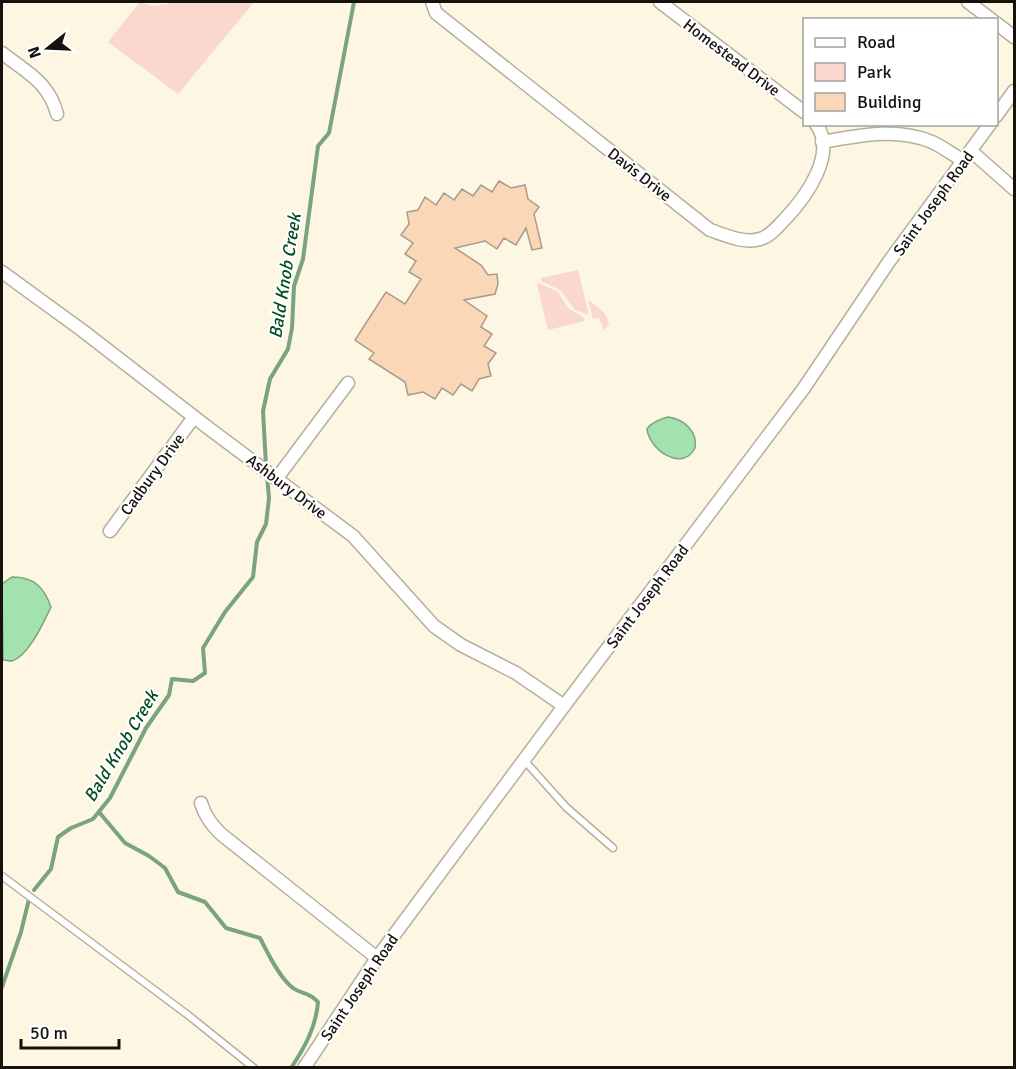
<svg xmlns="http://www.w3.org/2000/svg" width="1016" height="1069" font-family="Signika,sans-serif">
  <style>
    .green { fill: #fad8cf }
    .water { fill: #a3e2af; stroke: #79a47e; stroke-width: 1.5 }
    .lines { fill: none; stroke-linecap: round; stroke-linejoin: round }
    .stream { stroke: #79a47e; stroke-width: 4 }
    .building { fill: #fad7b7; stroke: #aa9b8e; stroke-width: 1.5 }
    .lane-casing { stroke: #b5af9d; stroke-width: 9 }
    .street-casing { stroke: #b5af9d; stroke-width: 15 }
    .lane { stroke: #fff; stroke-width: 6 }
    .street { stroke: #fff; stroke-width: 12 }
    .labels { text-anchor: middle; stroke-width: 4.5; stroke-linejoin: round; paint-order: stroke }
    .street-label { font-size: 16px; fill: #16130d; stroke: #fff }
    .water-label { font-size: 18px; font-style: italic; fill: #044e20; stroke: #fff }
  </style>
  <rect width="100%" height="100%" fill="#fcf6e2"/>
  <g class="green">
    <path d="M140,2L152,6L168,4L170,2H254L178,94L108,42Z"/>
    <path d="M578,270L589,315L575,310L560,290L541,281V278Z"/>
    <path d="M539,283L558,292L568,308L584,318L585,321L548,330L537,284Z"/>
    <path d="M588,300C597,306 608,313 609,325L604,330L599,318L593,319Z"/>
  </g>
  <g class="water">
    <path d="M668,417C684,419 698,432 695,448C682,473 649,449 647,429C652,422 660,419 668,417Z"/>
    <path d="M12,577C34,577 44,587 51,607C44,621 29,656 12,661C9,661 6,660 3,660L2,584Z"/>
  </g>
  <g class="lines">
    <g class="stream">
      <path d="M266,466L263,411L270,379L288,349L292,328L294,286L303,259L318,146L329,133L354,2"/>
      <path d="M99,812L125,843L149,856L165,868L178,892L205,902L226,928L260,938C267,952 280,979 293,988C302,995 308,991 318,1002C316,1027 305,1047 291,1068"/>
      <path d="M34,890L51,869L58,837L71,828L93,819L110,798L146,728L169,695L172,679L193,681L205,673L203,648L225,612L253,577L257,542L266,524L269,498L267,476"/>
      <path d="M2,987L21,932L29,899"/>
    </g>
  </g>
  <path class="building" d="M499,181L511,188L525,185L528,199L539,207L534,214L542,248L532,250L526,228L516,245L504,238L497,249L485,241L455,248L481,265L488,275L497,274L498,284L495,294L464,300L487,316L481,327L492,334L484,346L496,353L488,364L491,376L479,379L472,391L461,384L453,395L442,388L435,399L423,392L408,395L405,382L369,359L374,353L355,340L386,292L405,304L421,279L409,272L416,261L405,254L413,243L401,235L409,224L407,212L418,210L425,197L436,205L444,193L454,200L462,189L473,196L481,185L492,192Z"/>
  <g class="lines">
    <g class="lane-casing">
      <g id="lane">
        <path d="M524,760L566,807L613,848"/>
        <path d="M2,876L188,1015L254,1068"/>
      </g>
    </g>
    <g class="street-casing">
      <g id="street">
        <path d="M432,2L436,13L710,230C725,235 744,244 760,239C771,236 778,226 785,219C805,198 838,154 816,124"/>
        <path d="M660,2L804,112"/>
        <path d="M968,2L992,20"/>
        <path d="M996,23L1014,37"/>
        <path d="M2,53C26,72 49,82 57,114"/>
        <path d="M996,116L1014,91"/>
        <path d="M822,142C858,136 896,127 932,142C943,147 953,155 964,161"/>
        <path d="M971,151L1014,189"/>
        <path d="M2,272L83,331L211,430L353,536L434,626L461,645L516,673L564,706"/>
        <path d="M277,478L348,383"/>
        <path d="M110,531L194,417"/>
        <path d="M201,803C205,816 211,824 221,834L377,958"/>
        <path d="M304,1068L377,958L564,706L804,388L888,263L990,124"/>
      </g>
    </g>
    <use href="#lane" class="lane"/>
    <use href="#street" class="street"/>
  </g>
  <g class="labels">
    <g class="street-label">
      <text transform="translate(732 57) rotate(37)" y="6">Homestead Drive</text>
      <text transform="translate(640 174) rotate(38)" y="6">Davis Drive</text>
      <text transform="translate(933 203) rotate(-54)" y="6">Saint Joseph Road</text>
      <text transform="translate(152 474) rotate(-54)" y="6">Cadbury Drive</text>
      <text transform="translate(287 486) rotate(37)" y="6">Ashbury Drive</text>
      <text transform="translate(647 596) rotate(-53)" y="6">Saint Joseph Road</text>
      <text transform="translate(359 987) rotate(-56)" y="6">Saint Joseph Road</text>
    </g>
    <g class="water-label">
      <text transform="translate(285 276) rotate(-81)" y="6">Bald Knob Creek</text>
      <text transform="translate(121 746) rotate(-59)" y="6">Bald Knob Creek</text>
    </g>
  </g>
  <rect width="1016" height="1069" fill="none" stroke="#16130d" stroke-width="6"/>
  <rect x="803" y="18" width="195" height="108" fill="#ffffff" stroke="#a2a19e" stroke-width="1.5"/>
  <rect x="815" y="38" width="30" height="9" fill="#ffffff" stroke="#a2a19e" stroke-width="1.5"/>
  <text x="857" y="48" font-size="18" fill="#16130d">Road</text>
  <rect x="815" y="63" width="30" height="18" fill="#fad8cf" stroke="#a2a19e" stroke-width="1.5"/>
  <text x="857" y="78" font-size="18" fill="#16130d">Park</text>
  <rect x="815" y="93" width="30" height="18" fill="#fad7b7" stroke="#a2a19e" stroke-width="1.5"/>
  <text x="857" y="108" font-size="18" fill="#16130d">Building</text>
  <g transform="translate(48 48) rotate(252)" stroke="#ffffff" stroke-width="4.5" paint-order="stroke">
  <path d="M0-4.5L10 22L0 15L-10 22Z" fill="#16130d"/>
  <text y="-9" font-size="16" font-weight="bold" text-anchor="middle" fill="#16130d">N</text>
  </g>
  <path d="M21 1039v9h98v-9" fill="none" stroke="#16130d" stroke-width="3"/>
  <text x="30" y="1039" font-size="18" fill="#16130d" stroke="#ffffff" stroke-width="4.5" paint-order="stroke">50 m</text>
</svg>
